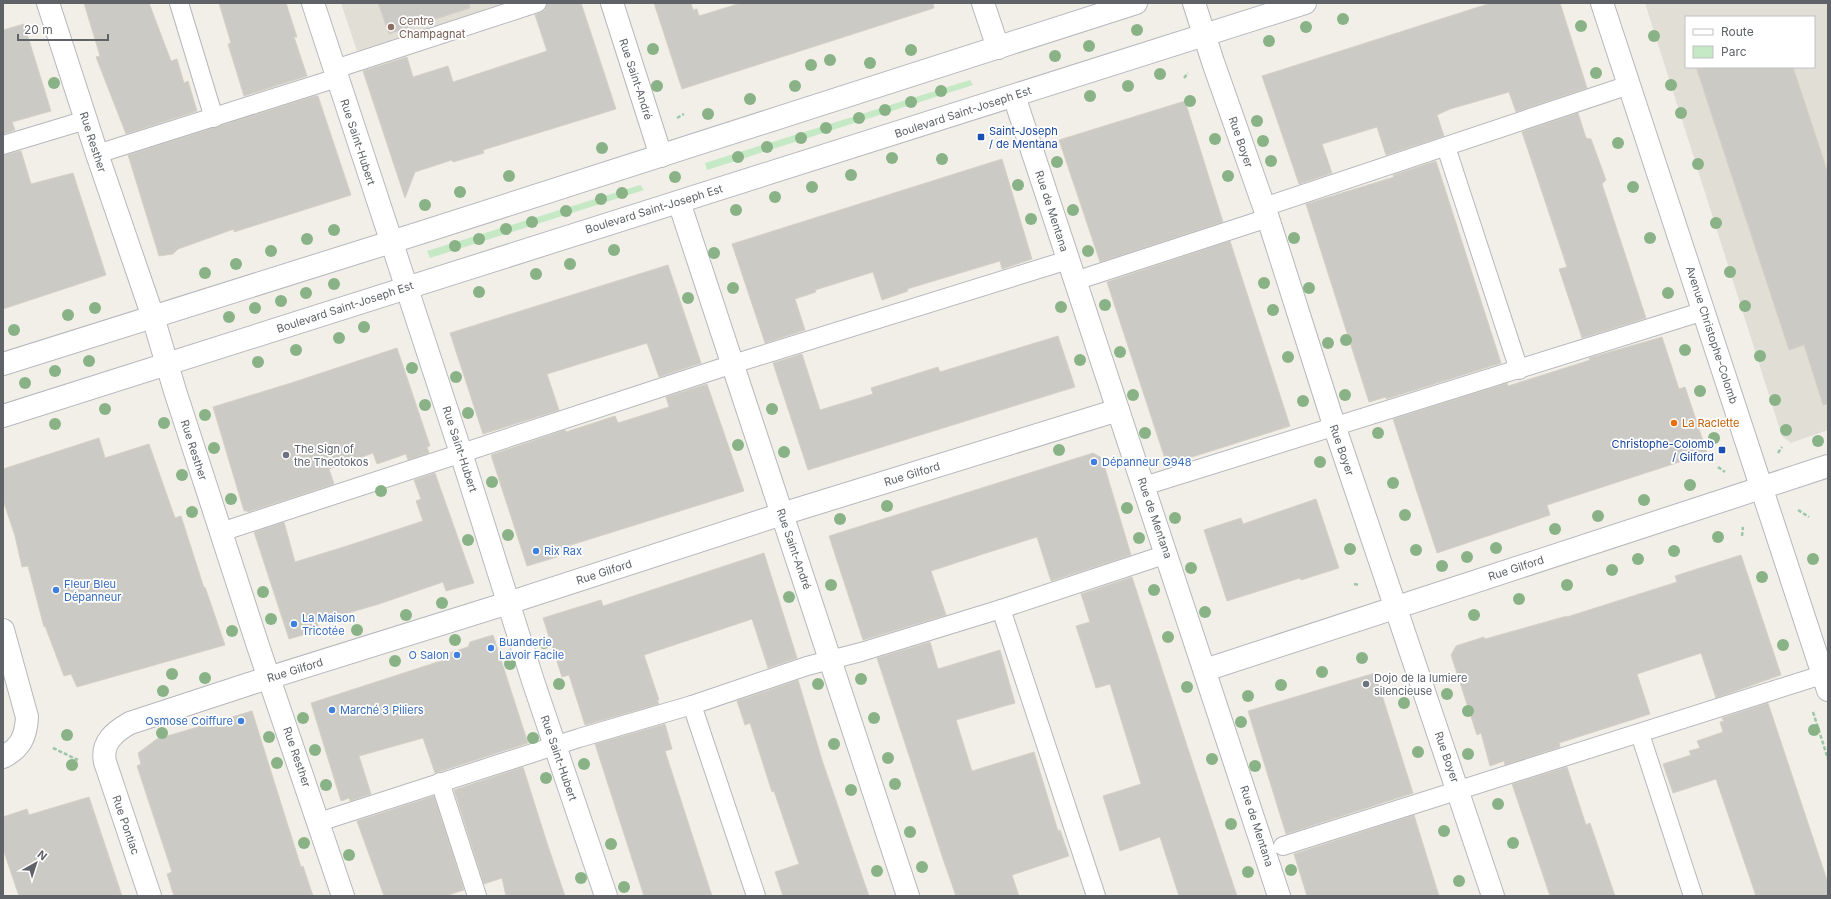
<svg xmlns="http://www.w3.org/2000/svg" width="1831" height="899" font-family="Inter,sans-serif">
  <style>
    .education { fill: #e1ded6; fill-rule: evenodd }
    .green { fill: #c5e8c5 }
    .building { fill: #cccac5; stroke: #d6d1c6 }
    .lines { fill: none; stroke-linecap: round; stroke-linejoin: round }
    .lane-casing { stroke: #b5b8bc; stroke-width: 20 }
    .street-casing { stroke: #b5b8bc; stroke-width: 24 }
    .secondary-casing { stroke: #b6babf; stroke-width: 24 }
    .path { stroke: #9cc7a9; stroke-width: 2.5; stroke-dasharray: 4 2; stroke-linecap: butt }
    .lane { stroke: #fff; stroke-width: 18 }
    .street { stroke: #fff; stroke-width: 22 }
    .secondary { stroke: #fff; stroke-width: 22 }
    .tree { fill: #89b387 }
    .education-dot { fill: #8d6e63; stroke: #fff; stroke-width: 1.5 }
    .transit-dot { fill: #1a4fb4; stroke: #fff; stroke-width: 1.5 }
    .food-dot { fill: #e8710a; stroke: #fff; stroke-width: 1.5 }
    .worship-dot { fill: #6b7280; stroke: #fff; stroke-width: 1.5 }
    .shop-dot { fill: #3f7fe0; stroke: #fff; stroke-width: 1.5 }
    .labels { text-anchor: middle; stroke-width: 3.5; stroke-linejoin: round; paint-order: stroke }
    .education-label { font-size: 11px; fill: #785e54; stroke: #fff; text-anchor: start }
    .street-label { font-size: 11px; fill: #5f6368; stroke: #fff }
    .transit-label { font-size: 11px; fill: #164399; stroke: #fff; text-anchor: start }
    .food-label { font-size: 11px; fill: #c56008; stroke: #fff; text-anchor: start }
    .worship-label { font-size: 11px; fill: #5b616d; stroke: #fff; text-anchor: start }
    .shop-label { font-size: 11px; fill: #366cbe; stroke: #fff; text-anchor: start }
  </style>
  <rect width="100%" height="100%" fill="#f1efe8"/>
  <g class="education">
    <path d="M341,3H512L357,51Z"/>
    <path d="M1645,3H1828V430L1791,443L1782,436ZM1686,17H1814V67H1686Z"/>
  </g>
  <g class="green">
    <path d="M970,80L973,85L707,170L705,163Z"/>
    <path d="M640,185L644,190L430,258L427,251Z"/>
  </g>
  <g class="building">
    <path d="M84,3H149L171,61L177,59L184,83L188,81L197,111L126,134L96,57L100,56Z"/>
    <path d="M219,3H286L297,37H294L307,76L244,96L228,44L231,43Z"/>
    <path d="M378,3H469L470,8L389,34Z"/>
    <path d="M547,3H581L616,109L483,150L484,153L453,162L452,160L415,172L405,198L363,71L407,57L413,77L448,66L453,82L547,51L535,15L545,10Z"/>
    <path d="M654,3H691L693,10L697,9L699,16L741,3H933L934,8L682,89Z"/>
    <path d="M1491,3H1560L1587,88L1516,112L1509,92L1450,109L1437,115L1444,136L1386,155L1377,127L1322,144L1332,173L1299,184L1262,76Z"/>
    <path d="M24,24L51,111L12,122L15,130L3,134V30Z"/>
    <path d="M1696,67H1793L1828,173V404L1823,405L1804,345L1789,350Z"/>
    <path d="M314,96H318L351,195L234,232V229L178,249L173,254L159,256L128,155Z"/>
    <path d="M1185,101L1223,222L1100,262L1059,140Z"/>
    <path d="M1578,113L1586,138L1591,139L1606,180L1602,184L1646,318L1582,338L1559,269L1567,267L1522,132Z"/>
    <path d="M21,151L31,184L73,173L106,275L3,309V155Z"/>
    <path d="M1002,159L1032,259L1002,269L1000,261L907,289L908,291L882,300L873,272L815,290L816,292L795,299L805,330L765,343L732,244Z"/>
    <path d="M1436,161L1501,363L1386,399V397L1369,402L1306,204L1394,177L1393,175Z"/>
    <path d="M1230,241L1290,426L1167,465L1107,282Z"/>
    <path d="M668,265L701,363L659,377L647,343L547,374L559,410L483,434L450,333Z"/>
    <path d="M1058,336L1075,387L808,470L773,363L802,354L820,410L873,394L871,388L938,367L940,372Z"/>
    <path d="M1662,337L1679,389L1685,387L1707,453L1547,505L1550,515L1437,553L1393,419L1507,383L1508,386L1590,360L1589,358Z"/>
    <path d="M397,348L430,446L427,447L429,453L408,460L406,454L377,464L373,453L329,469L334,484L248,512L247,511H244L213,407L291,383Z"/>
    <path d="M707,384L744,491L555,550L557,557L527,566L491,455L565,430L566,432L615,416L618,423L669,407L666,397Z"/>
    <path d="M99,438L105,458L149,444L175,518L181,516L204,588L205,587L225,645L77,687L71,674L64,676L45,626L44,627L28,566L22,567L15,536L3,500V469Z"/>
    <path d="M1093,453L1102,458L1131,555L1051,581L1037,537L983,554L931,571L946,615L863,640L829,536Z"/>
    <path d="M435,473L474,583L446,591L443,582L379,604L317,622L320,630L289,639L254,532L284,522L295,562L350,545L423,521L416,501L421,499L414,480Z"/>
    <path d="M1316,499L1339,568L1301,580L1300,578L1227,601L1204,530L1241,518L1243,524Z"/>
    <path d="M764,553L797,658L768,668L752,619L644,655L659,700H657L659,704L585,725L569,675L562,677L543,618L601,600L603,606Z"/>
    <path d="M1741,555L1781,675L1716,698L1701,653L1637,674L1650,714L1559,743L1560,747L1505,765L1504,761L1490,766L1481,733L1477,735L1451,655L1456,646L1484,637L1485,639L1567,616V617L1677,582L1675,576Z"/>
    <path d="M1132,577L1194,767L1237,896H1179L1160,837L1120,851L1103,796L1141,784L1110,684L1096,688L1076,626L1090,622L1081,594Z"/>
    <path d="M493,635L528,743L435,773L423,738L359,756L371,794L350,801L349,798L341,801L311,703L444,660L443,655L468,647L470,642Z"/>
    <path d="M930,642L938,669L1000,650L1015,703L956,720L972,771L1034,752L1058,831L1060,830L1069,856L1012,875L1019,896H956L943,859L877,658Z"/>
    <path d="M1375,673L1413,793L1286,834L1248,711Z"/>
    <path d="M798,680L822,760L869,896H783L775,872L799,864L774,791L772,792L750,723L745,725L737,701Z"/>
    <path d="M1768,703L1828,883V896H1756L1716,779L1673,793L1663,764L1691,755L1689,751L1700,748L1697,741L1723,732L1720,722L1724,721L1722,718Z"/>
    <path d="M252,711L301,867L303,866L313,896H174L167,874L172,872L137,766L141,764L138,753L157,739Z"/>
    <path d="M665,724L672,749L665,751L712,896H644L595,744Z"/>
    <path d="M523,767L547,843L565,896H506L502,878L484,884L454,790Z"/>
    <path d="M1567,767L1586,825L1590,823L1615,896H1550L1512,784Z"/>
    <path d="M434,796L464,890L445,896H384L357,821Z"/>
    <path d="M89,797L122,896H19L3,849V817L27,809L29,815Z"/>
    <path d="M1414,815L1439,896H1307L1294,854Z"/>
  </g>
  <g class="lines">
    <g class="lane-casing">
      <g id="lane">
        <path d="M179,3L214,118"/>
        <path d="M335,69L537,3"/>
        <path d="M3,145L86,120"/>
        <path d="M1446,147L1519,370"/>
        <path d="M97,154L337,78"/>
        <path d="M1264,207L1629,85"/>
        <path d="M1075,281L1268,218"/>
        <path d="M1144,486L1704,311"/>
        <path d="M221,532L733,364L1068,260"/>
        <path d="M1001,609L1096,896"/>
        <path d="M692,705L756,896"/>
        <path d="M1640,734L1693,896"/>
        <path d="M440,782L477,896"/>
        <path d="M319,822L579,738L692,705L807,666L861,652L1001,609L1167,554"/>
        <path d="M1283,846L1828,673"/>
      </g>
    </g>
    <g class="street-casing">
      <g id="street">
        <path d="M48,3L97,154L153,317L175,391L258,646L343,896"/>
        <path d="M612,3L661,156"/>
        <path d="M983,3L998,48"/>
        <path d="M1194,3L1213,62L1268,218L1335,428L1493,896"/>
        <path d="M1602,3L1828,690"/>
        <path d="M1014,96L1279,896"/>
        <path d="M679,202L908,896"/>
        <path d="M3,630L27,717C26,736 21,748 3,757"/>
        <path d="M1205,670L1828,466"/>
        <path d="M150,896L105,762C101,743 114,732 130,723L249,684L508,603L782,514L1118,410"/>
      </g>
    </g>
    <g class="secondary-casing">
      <g id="secondary">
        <path d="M313,3L461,453L533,681L606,896"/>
        <path d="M3,364L426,231L1136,3"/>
        <path d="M3,416L1305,3"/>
      </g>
    </g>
    <g class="path">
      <path d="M1184,78L1188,73"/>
      <path d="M677,118L684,114"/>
      <path d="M1778,453L1782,447"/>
      <path d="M1718,467L1725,472"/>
      <path d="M1798,510L1809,517"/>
      <path d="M1742,536L1743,527"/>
      <path d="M1354,584L1359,585"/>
      <path d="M1813,712L1828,759"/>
      <path d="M53,748L78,760"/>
    </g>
    <use href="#lane" class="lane"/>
    <use href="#street" class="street"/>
    <use href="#secondary" class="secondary"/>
  </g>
  <g class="tree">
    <circle cx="1343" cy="19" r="6"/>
    <circle cx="1581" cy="26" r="6"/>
    <circle cx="1306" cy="27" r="6"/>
    <circle cx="1137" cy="30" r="6"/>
    <circle cx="1654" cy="36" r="6"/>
    <circle cx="1269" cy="41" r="6"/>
    <circle cx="1089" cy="46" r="6"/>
    <circle cx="653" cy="49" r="6"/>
    <circle cx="911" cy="50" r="6"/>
    <circle cx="1055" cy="56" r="6"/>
    <circle cx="830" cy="60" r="6"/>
    <circle cx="870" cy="63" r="6"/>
    <circle cx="811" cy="65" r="6"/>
    <circle cx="1596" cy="73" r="6"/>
    <circle cx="1160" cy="74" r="6"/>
    <circle cx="54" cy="83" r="6"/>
    <circle cx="1671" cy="85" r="6"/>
    <circle cx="657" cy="86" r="6"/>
    <circle cx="795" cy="86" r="6"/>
    <circle cx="1128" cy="86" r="6"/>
    <circle cx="941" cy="91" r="6"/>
    <circle cx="1090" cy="96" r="6"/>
    <circle cx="750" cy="99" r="6"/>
    <circle cx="1190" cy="101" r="6"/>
    <circle cx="911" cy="102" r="6"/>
    <circle cx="885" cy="110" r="6"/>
    <circle cx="1681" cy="113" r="6"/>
    <circle cx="708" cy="114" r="6"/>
    <circle cx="859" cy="118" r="6"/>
    <circle cx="1257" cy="121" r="6"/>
    <circle cx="826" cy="128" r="6"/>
    <circle cx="801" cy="138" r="6"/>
    <circle cx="1215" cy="139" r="6"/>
    <circle cx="1263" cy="141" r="6"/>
    <circle cx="1618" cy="143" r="6"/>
    <circle cx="767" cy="147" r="6"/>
    <circle cx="602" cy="148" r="6"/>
    <circle cx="738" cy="157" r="6"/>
    <circle cx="892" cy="158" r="6"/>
    <circle cx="942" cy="159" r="6"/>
    <circle cx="1271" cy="161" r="6"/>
    <circle cx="1057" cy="162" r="6"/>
    <circle cx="1698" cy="164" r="6"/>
    <circle cx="851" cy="175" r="6"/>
    <circle cx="509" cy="176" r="6"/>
    <circle cx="1228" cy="176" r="6"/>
    <circle cx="675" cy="177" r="6"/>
    <circle cx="1018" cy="185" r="6"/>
    <circle cx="812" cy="187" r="6"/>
    <circle cx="1633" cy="187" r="6"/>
    <circle cx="460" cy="192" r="6"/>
    <circle cx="622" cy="193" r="6"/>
    <circle cx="775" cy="197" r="6"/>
    <circle cx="601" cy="199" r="6"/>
    <circle cx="425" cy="205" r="6"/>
    <circle cx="736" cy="210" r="6"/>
    <circle cx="1073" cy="210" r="6"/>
    <circle cx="566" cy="211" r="6"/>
    <circle cx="1031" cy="219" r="6"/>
    <circle cx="532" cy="222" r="6"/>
    <circle cx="1716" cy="223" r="6"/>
    <circle cx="506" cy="229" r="6"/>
    <circle cx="334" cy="230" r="6"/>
    <circle cx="1294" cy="238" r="6"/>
    <circle cx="1650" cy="238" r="6"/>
    <circle cx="307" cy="239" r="6"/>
    <circle cx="479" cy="239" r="6"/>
    <circle cx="455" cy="246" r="6"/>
    <circle cx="614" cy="250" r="6"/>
    <circle cx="271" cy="251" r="6"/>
    <circle cx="1088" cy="251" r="6"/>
    <circle cx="714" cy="253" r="6"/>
    <circle cx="236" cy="264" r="6"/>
    <circle cx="570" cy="264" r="6"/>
    <circle cx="1730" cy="272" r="6"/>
    <circle cx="205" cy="273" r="6"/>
    <circle cx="536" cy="274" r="6"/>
    <circle cx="1264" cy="283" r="6"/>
    <circle cx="334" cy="284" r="6"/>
    <circle cx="733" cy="288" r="6"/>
    <circle cx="1309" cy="288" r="6"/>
    <circle cx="479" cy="292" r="6"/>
    <circle cx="306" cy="293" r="6"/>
    <circle cx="1668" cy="293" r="6"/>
    <circle cx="688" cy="298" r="6"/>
    <circle cx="281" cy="301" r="6"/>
    <circle cx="1105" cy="305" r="6"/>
    <circle cx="1745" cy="306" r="6"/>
    <circle cx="1061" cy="307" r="6"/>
    <circle cx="95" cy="308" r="6"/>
    <circle cx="255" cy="308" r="6"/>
    <circle cx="1273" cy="310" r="6"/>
    <circle cx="68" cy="315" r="6"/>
    <circle cx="229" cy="317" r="6"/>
    <circle cx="364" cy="327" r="6"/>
    <circle cx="14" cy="330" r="6"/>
    <circle cx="339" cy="338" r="6"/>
    <circle cx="1346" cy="340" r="6"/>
    <circle cx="1328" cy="343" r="6"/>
    <circle cx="296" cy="350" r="6"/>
    <circle cx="1685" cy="350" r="6"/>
    <circle cx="1120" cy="352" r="6"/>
    <circle cx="1760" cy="356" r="6"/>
    <circle cx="1288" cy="357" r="6"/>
    <circle cx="1080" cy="360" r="6"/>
    <circle cx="89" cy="361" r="6"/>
    <circle cx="258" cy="362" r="6"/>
    <circle cx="412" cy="368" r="6"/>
    <circle cx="55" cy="371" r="6"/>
    <circle cx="456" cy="377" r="6"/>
    <circle cx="25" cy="383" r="6"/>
    <circle cx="1700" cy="391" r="6"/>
    <circle cx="1133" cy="395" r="6"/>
    <circle cx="1345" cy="395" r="6"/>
    <circle cx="1775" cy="400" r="6"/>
    <circle cx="1303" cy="401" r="6"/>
    <circle cx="425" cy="405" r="6"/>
    <circle cx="105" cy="409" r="6"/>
    <circle cx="772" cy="409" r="6"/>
    <circle cx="468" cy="413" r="6"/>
    <circle cx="205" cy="415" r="6"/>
    <circle cx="164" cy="423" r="6"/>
    <circle cx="55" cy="424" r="6"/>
    <circle cx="1786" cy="430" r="6"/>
    <circle cx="1145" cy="433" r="6"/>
    <circle cx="1378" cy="433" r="6"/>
    <circle cx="1714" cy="438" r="6"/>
    <circle cx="1818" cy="441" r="6"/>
    <circle cx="738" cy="445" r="6"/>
    <circle cx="214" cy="448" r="6"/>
    <circle cx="1059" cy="450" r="6"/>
    <circle cx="784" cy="452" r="6"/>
    <circle cx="1320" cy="462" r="6"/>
    <circle cx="182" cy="475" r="6"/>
    <circle cx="492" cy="482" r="6"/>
    <circle cx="1393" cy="483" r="6"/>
    <circle cx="1690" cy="485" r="6"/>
    <circle cx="381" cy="491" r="6"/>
    <circle cx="231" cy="499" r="6"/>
    <circle cx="1644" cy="500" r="6"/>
    <circle cx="887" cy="506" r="6"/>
    <circle cx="1127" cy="508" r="6"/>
    <circle cx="192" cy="512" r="6"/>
    <circle cx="1405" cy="515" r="6"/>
    <circle cx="1598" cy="516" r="6"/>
    <circle cx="1175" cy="518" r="6"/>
    <circle cx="840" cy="519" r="6"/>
    <circle cx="1555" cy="529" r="6"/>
    <circle cx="508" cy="535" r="6"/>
    <circle cx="1718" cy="537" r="6"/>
    <circle cx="1139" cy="538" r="6"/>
    <circle cx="468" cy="540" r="6"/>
    <circle cx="1496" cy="548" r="6"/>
    <circle cx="1350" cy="549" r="6"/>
    <circle cx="1416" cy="550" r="6"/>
    <circle cx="1674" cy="551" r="6"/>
    <circle cx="1467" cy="557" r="6"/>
    <circle cx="1638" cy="559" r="6"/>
    <circle cx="1813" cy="559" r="6"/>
    <circle cx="1442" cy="566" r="6"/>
    <circle cx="1191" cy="568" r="6"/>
    <circle cx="1612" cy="570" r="6"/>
    <circle cx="1762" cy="577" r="6"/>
    <circle cx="831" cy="585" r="6"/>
    <circle cx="1567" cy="585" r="6"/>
    <circle cx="1154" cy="590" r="6"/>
    <circle cx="263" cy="592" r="6"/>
    <circle cx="789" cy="597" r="6"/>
    <circle cx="1519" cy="599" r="6"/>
    <circle cx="442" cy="603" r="6"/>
    <circle cx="1205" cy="612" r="6"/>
    <circle cx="406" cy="615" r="6"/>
    <circle cx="1474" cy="615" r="6"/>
    <circle cx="271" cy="619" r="6"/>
    <circle cx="357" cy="630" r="6"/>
    <circle cx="232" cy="631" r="6"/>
    <circle cx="1168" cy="637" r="6"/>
    <circle cx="455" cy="640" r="6"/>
    <circle cx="544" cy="643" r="6"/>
    <circle cx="1783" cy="645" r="6"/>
    <circle cx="1362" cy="658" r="6"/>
    <circle cx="395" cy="661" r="6"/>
    <circle cx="510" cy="664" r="6"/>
    <circle cx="1322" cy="672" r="6"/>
    <circle cx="172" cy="674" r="6"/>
    <circle cx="205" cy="678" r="6"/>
    <circle cx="861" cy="679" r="6"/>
    <circle cx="559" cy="684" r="6"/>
    <circle cx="818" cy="684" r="6"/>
    <circle cx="1281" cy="685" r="6"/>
    <circle cx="1187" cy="687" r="6"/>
    <circle cx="163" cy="691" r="6"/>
    <circle cx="1447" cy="694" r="6"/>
    <circle cx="1248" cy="696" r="6"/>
    <circle cx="1404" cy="703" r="6"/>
    <circle cx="1468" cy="711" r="6"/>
    <circle cx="303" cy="718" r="6"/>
    <circle cx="874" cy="718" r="6"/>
    <circle cx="1241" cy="722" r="6"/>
    <circle cx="1814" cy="730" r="6"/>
    <circle cx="162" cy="733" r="6"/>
    <circle cx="67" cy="735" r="6"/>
    <circle cx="269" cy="737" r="6"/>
    <circle cx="533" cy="738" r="6"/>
    <circle cx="834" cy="744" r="6"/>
    <circle cx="315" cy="750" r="6"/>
    <circle cx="1418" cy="752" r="6"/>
    <circle cx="1468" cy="754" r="6"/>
    <circle cx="888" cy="758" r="6"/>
    <circle cx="1212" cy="759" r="6"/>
    <circle cx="277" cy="763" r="6"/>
    <circle cx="584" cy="764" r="6"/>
    <circle cx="72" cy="765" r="6"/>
    <circle cx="1255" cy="766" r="6"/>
    <circle cx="546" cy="778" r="6"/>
    <circle cx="895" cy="784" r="6"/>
    <circle cx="326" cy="785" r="6"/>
    <circle cx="851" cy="790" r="6"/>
    <circle cx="1498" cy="804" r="6"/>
    <circle cx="1231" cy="824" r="6"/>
    <circle cx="1444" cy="831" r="6"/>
    <circle cx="910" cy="832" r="6"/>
    <circle cx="304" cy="843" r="6"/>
    <circle cx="1513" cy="843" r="6"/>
    <circle cx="611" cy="844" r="6"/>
    <circle cx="349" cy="855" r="6"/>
    <circle cx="922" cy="867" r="6"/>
    <circle cx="1291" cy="870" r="6"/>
    <circle cx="877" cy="871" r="6"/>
    <circle cx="1248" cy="872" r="6"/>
    <circle cx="581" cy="878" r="6"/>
    <circle cx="1459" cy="881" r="6"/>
    <circle cx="624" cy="887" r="6"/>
  </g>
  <circle class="education-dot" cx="391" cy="27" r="4"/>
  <g class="transit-dot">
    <rect x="977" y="133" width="8" height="8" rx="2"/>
    <rect x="1718" y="446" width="8" height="8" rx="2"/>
  </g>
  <circle class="food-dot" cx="1674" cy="423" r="4"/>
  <g class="worship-dot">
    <circle cx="286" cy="455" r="4"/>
    <circle cx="1366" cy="684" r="4"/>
  </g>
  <g class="shop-dot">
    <circle cx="1094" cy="462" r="4"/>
    <circle cx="536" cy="551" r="4"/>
    <circle cx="56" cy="590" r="4"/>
    <circle cx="294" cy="624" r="4"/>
    <circle cx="491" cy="648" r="4"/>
    <circle cx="457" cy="655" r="4"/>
    <circle cx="332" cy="710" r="4"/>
    <circle cx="241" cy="721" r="4"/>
  </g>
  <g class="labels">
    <g class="education-label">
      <text x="399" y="25">Centre<tspan x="399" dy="13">Champagnat</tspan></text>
    </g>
    <g class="street-label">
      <text transform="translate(636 79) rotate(72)" y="4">Rue Saint-André</text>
      <text transform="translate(963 112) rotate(-18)" y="4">Boulevard Saint-Joseph Est</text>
      <text transform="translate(93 142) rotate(72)" y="4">Rue Resther</text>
      <text transform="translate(358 142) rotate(72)" y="4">Rue Saint-Hubert</text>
      <text transform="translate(1241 142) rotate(71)" y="4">Rue Boyer</text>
      <text transform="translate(654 209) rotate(-17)" y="4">Boulevard Saint-Joseph Est</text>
      <text transform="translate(1052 211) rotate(72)" y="4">Rue de Mentana</text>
      <text transform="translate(345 307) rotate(-18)" y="4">Boulevard Saint-Joseph Est</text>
      <text transform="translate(1712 335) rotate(72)" y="4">Avenue Christophe-Colomb</text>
      <text transform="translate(460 449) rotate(72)" y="4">Rue Saint-Hubert</text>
      <text transform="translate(194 450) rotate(72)" y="4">Rue Resther</text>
      <text transform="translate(1342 450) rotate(71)" y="4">Rue Boyer</text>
      <text transform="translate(912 474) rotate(-17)" y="4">Rue Gilford</text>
      <text transform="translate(1155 518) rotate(71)" y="4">Rue de Mentana</text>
      <text transform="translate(794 549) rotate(71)" y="4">Rue Saint-André</text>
      <text transform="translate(1516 568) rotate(-18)" y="4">Rue Gilford</text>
      <text transform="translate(604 572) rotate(-18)" y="4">Rue Gilford</text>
      <text transform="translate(295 670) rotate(-17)" y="4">Rue Gilford</text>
      <text transform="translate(297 757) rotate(71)" y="4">Rue Resther</text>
      <text transform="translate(1447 757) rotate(71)" y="4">Rue Boyer</text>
      <text transform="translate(559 758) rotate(71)" y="4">Rue Saint-Hubert</text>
      <text transform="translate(126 825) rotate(71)" y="4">Rue Pontiac</text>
      <text transform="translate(1257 826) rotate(72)" y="4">Rue de Mentana</text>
    </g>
    <g class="transit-label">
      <text x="989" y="135">Saint-Joseph<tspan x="989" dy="13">/ de Mentana</tspan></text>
      <text x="1714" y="448" text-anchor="end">Christophe-Colomb<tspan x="1714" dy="13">/ Gilford</tspan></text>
    </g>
    <g class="food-label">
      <text x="1682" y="427">La Raclette</text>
    </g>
    <g class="worship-label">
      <text x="294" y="453">The Sign of<tspan x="294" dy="13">the Theotokos</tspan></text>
      <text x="1374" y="682">Dojo de la lumiere<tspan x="1374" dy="13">silencieuse</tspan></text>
    </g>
    <g class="shop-label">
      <text x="1102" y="466">Dépanneur G948</text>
      <text x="544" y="555">Rix Rax</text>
      <text x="64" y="588">Fleur Bleu<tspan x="64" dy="13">Dépanneur</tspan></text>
      <text x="302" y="622">La Maison<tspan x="302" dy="13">Tricotée</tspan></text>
      <text x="499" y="646">Buanderie<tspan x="499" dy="13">Lavoir Facile</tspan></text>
      <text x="449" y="659" text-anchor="end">O Salon</text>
      <text x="340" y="714">Marché 3 Piliers</text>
      <text x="233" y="725" text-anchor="end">Osmose Coiffure</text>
    </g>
  </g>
  <rect width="1831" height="899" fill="none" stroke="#5f6368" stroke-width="8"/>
  <rect x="1685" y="16" width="130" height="52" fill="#ffffff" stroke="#bfc1c3"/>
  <rect x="1693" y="29" width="20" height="6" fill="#ffffff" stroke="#bfc1c3"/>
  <text x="1721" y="36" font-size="12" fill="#5f6368">Route</text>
  <rect x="1693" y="46" width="20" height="12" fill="#c5e8c5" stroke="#bfc1c3"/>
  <text x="1721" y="56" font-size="12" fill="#5f6368">Parc</text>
  <g transform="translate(36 863) rotate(39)" stroke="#ffffff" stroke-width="3" paint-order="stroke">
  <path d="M0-3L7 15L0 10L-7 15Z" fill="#5f6368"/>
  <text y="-6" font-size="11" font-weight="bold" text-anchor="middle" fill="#5f6368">N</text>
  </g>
  <path d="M18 34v6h90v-6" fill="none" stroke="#5f6368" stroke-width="2"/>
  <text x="24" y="34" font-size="12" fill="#5f6368" stroke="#ffffff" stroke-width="3" paint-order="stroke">20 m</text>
</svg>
